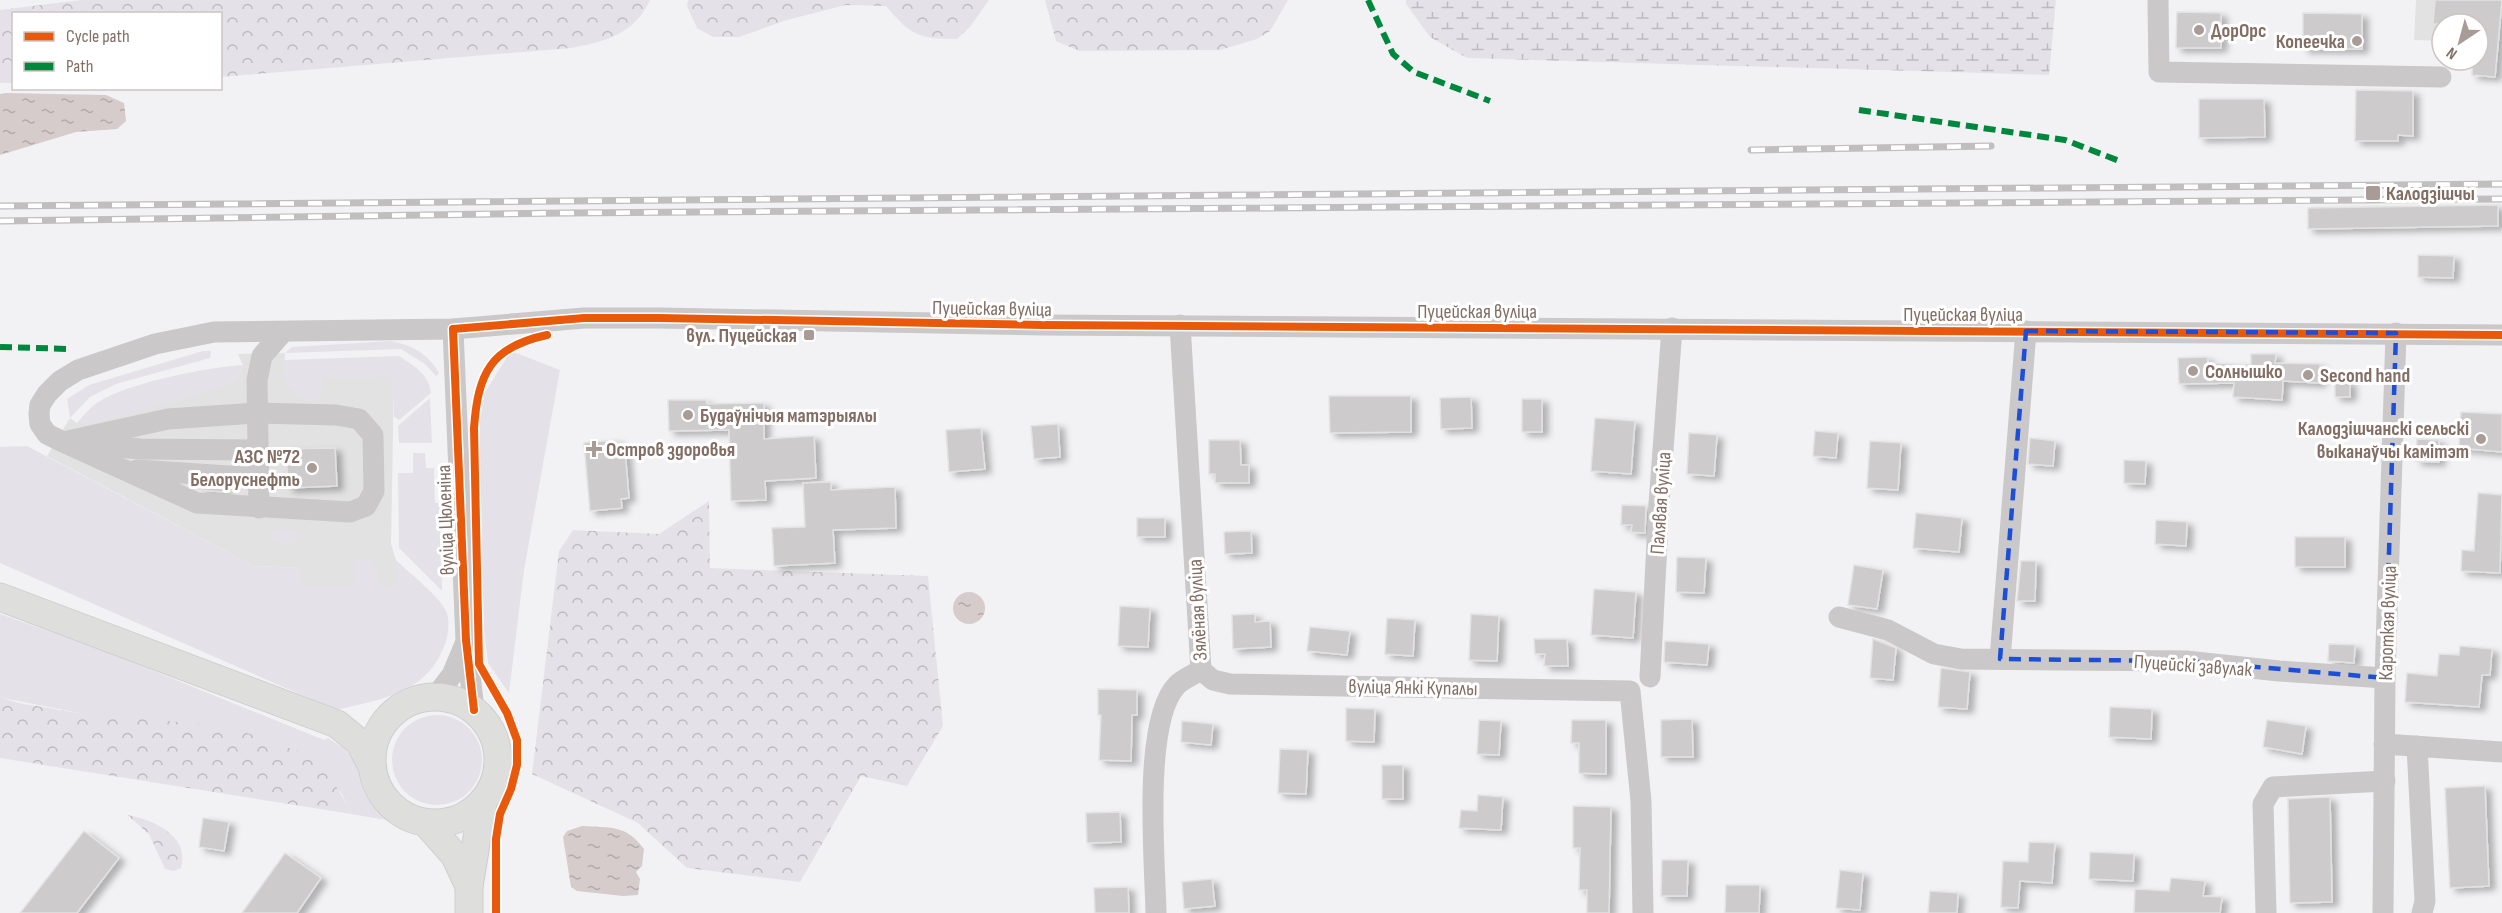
<svg xmlns="http://www.w3.org/2000/svg" width="2502" height="913" font-family="'Sofia Sans Condensed',sans-serif">
  <style>
    .built { fill: #e3e2e2 }
    .grass { fill: #e4e2e8 }
    .forest { fill: url(#forest-crowns) }
    .wetland { fill: url(#wetland-marsh) }
    .water { fill: url(#water-ripples) }
    .building { fill: #cdcbcb; stroke: #e2e2e3; stroke-width: 1.5; filter: url(#shadow) }
    .lines { fill: none; stroke-linecap: round; stroke-linejoin: round }
    .major-casing { stroke: #cfcecf; stroke-width: 29 }
    .minor { stroke: #cac8c8; stroke-width: 21 }
    .major { stroke: #dededd; stroke-width: 27 }
    .rail-casing { stroke: #c0bebe; stroke-width: 7 }
    .rail { stroke: #fff; stroke-width: 4.5; stroke-dasharray: 14; stroke-linecap: butt }
    .quiet { stroke: #00873e; stroke-width: 6; stroke-dasharray: 12 6; stroke-linecap: butt }
    .cycleway-casing { stroke: #fff; stroke-width: 11 }
    .cycleway { stroke: #e8590c; stroke-width: 8 }
    .marked { fill: none; stroke: #1d4ed8; stroke-width: 4.5; stroke-dasharray: 12 8; stroke-linejoin: round }
    .poi-dot { fill: #a99c96; stroke: #fff; stroke-width: 2 }
    .labels { text-anchor: middle; stroke-width: 6; stroke-linejoin: round; paint-order: stroke }
    .poi-label { font-size: 20px; font-weight: bold; fill: #826e64; stroke: #fff; text-anchor: start }
    .street-label { font-size: 20px; fill: #826e64; stroke: #fff }
  </style>
  <defs>
    <pattern id="forest-crowns" width="20" height="18" patternUnits="userSpaceOnUse" patternTransform="scale(1.5)"><rect width="20" height="18" fill="#e4e2e8"/><path d="M2 6a3 3 0 1 1 6 0M12 15a3 3 0 1 1 6 0" fill="none" stroke="#bebbc0"/></pattern>
    <pattern id="wetland-marsh" width="20" height="14" patternUnits="userSpaceOnUse" patternTransform="scale(1.5)"><rect width="20" height="14" fill="#e4e2e8"/><path d="M1 5h8M5 5V1M11 12h8M15 12V8" fill="none" stroke="#bebbc0"/></pattern>
    <pattern id="water-ripples" width="26" height="14" patternUnits="userSpaceOnUse" patternTransform="scale(1.5)"><rect width="26" height="14" fill="#d5cccb"/><path d="M2 4q2-2 4 0t4 0M15 11q2-2 4 0t4 0" fill="none" stroke="#b2aaa8"/></pattern>
    <filter id="shadow"><feDropShadow dx="6" dy="4" stdDeviation="3" flood-color="#0004"/></filter>
  </defs>
  <rect width="100%" height="100%" fill="#f2f2f4"/>
  <g class="built">
    <path d="M2416,0H2496L2478,24H2442V41L2414,40Z"/>
    <path d="M285,353L283,377H394L391,544L396,560V586H301V568L254,566L47,456L70,418L77,423L239,377L243,365L238,354Z"/>
  </g>
  <g class="grass">
    <path d="M391,341C414,346 427,353 439,373L436,376L425,364L401,349L285,353L292,347Z"/>
    <path d="M203,351H211L210,358L116,384L90,397L70,418L67,399L89,385Z"/>
    <path d="M511,351L560,370L524,570L509,693L488,663L480,593L478,403Z"/>
    <path d="M399,356C414,366 429,374 431,393L399,420L394,417L393,377L323,378L320,398L313,402L300,398L282,377L284,360Z"/>
    <path d="M243,365L239,377L233,384L94,423H77C82,417 87,411 93,406C119,384 208,367 243,365Z"/>
    <path d="M430,398L432,443H399L398,426Z"/>
    <path d="M27,446L254,566L302,568V586H354V560L369,558L378,571V586H396V560C408,572 442,598 447,613C450,625 448,639 443,649C425,694 378,700 336,710L0,563V447Z"/>
    <path d="M413,453H425L426,468H434L435,503H440L442,591L399,548L398,473H413Z"/>
    <path d="M272,530H297V543L276,542L271,536Z"/>
    <path d="M0,614L100,649L324,740L328,738L345,749L360,769L364,784L381,808L398,822L351,814L342,794L308,758L3,698L0,696Z"/>
    <circle cx="437" cy="760" r="45"/>
  </g>
  <g class="forest">
    <path d="M81,0H650C635,34 604,42 571,48L221,77L220,14H14L13,83H0V10Z"/>
    <path d="M688,0H989L970,27L957,39C919,39 910,35 886,6L846,5L787,20L739,37H713L697,28L687,6Z"/>
    <path d="M1045,0H1288L1270,31L1257,39L1220,50L1079,51L1056,41Z"/>
    <path d="M709,501L710,568L928,576L943,726L907,786L861,776L800,882L687,868L638,823L532,774L559,551L573,530L659,534Z"/>
    <path d="M0,696C13,704 34,705 49,708C130,725 234,713 307,757C327,770 342,793 351,814L0,758Z"/>
    <path d="M127,815C152,819 191,836 181,868L174,871L165,869L149,834Z"/>
  </g>
  <path class="wetland" d="M1406,0H2056L2049,75L1467,58L1430,37L1406,4Z"/>
  <g class="water">
    <path d="M6,93L106,95L124,103L126,121L117,129L76,132L0,155V94Z"/>
    <circle cx="969" cy="608" r="16"/>
    <path d="M582,826C610,828 626,824 644,849L642,866L636,872L640,879L638,895L623,896L577,891L571,887L563,837L567,831Z"/>
  </g>
  <g class="building">
    <path d="M2435,0H2502L2495,77L2472,75L2473,60H2478V24H2433Z"/>
    <path d="M2177,12L2221,13V48H2176Z"/>
    <path d="M2303,13L2362,14V49H2303Z"/>
    <path d="M2356,90L2413,91V136L2398,135V141H2355Z"/>
    <path d="M2199,99H2264L2265,137L2199,138Z"/>
    <path d="M2498,205V226L2308,229V208Z"/>
    <path d="M2418,255L2454,256L2453,278L2418,277Z"/>
    <path d="M2251,354H2276L2275,363L2320,364V383L2283,381L2282,400L2233,397L2234,383L2179,384L2178,358L2207,357L2208,363L2251,365Z"/>
    <rect x="2335" y="381" width="15" height="16"/>
    <path d="M1329,396H1411V432L1330,433Z"/>
    <path d="M1471,397L1472,428L1441,429L1440,398Z"/>
    <rect x="1522" y="399" width="20" height="33"/>
    <path d="M668,400H706L707,404L764,403V439L814,436L816,478L765,481L766,500L731,501L729,430L669,431Z"/>
    <path d="M2461,412L2502,414V452L2459,448Z"/>
    <path d="M1595,418L1635,421L1631,474L1591,471Z"/>
    <path d="M1058,424L1060,457L1034,459L1031,426Z"/>
    <path d="M981,428L985,469L949,472L946,430Z"/>
    <path d="M1815,431L1838,433L1836,458L1813,456Z"/>
    <path d="M1689,433L1717,435L1714,476L1687,474Z"/>
    <path d="M2030,438L2055,441L2053,466L2028,464Z"/>
    <path d="M2417,439L2439,440V462L2416,461Z"/>
    <path d="M617,440L618,451L625,450L629,498L621,499L622,508L590,511L584,443Z"/>
    <path d="M1209,440H1240L1241,465H1249V483H1215V474H1209Z"/>
    <path d="M1870,441L1901,443L1898,490L1867,488Z"/>
    <path d="M335,448L337,486L288,488L286,449Z"/>
    <path d="M2124,460L2146,461L2145,484L2124,483Z"/>
    <path d="M831,482V490L895,487L896,528L833,530L835,563L774,566L772,528L805,527L803,483Z"/>
    <path d="M201,487L225,489V492L201,490Z"/>
    <path d="M2478,493L2502,495L2500,573L2461,571L2462,550L2474,551Z"/>
    <path d="M1622,505L1646,506L1645,533L1631,532L1632,525H1621Z"/>
    <path d="M1916,513L1962,518L1959,552L1913,548Z"/>
    <rect x="1137" y="518" width="28" height="19"/>
    <path d="M2156,520L2187,522L2186,546L2155,544Z"/>
    <path d="M1251,531L1252,553L1225,554L1224,532Z"/>
    <rect x="2295" y="537" width="50" height="30"/>
    <path d="M1677,557L1706,558L1704,593L1676,592Z"/>
    <path d="M2021,561H2036L2035,601H2017Z"/>
    <path d="M1854,565L1883,570L1877,609L1848,605Z"/>
    <path d="M1594,589L1636,592L1633,638L1591,635Z"/>
    <path d="M1120,606L1150,608L1148,647L1118,646Z"/>
    <path d="M1255,614V622L1270,621L1271,647L1233,649L1232,615Z"/>
    <path d="M1471,614L1499,616L1497,661L1469,660Z"/>
    <path d="M1387,618L1415,620L1413,656L1385,654Z"/>
    <path d="M1310,627L1350,631L1347,655L1307,651Z"/>
    <path d="M1534,639H1567L1568,666H1544L1545,654H1535Z"/>
    <path d="M1873,639L1896,648L1893,680L1870,678Z"/>
    <path d="M1665,641L1709,644L1707,665L1664,662Z"/>
    <path d="M2329,644L2355,645L2354,663L2328,661Z"/>
    <path d="M2460,646L2492,649L2490,675H2482L2479,707L2405,702L2407,673L2437,676L2439,654L2459,655Z"/>
    <path d="M1941,668L1970,672L1967,709L1938,707Z"/>
    <path d="M1098,689L1137,690V715H1132L1131,761L1099,760L1101,715H1098Z"/>
    <path d="M2110,707L2152,709L2151,739L2109,737Z"/>
    <path d="M1346,708L1375,709L1374,742L1346,741Z"/>
    <path d="M1692,719L1693,757H1661V720Z"/>
    <path d="M1479,720L1501,721L1499,755L1477,754Z"/>
    <path d="M1572,720H1606V774L1579,773V743H1571Z"/>
    <path d="M2267,720L2306,726L2302,754L2263,747Z"/>
    <path d="M1182,721L1213,724L1211,745L1181,742Z"/>
    <path d="M1280,749L1308,750L1306,794L1278,793Z"/>
    <rect x="1382" y="765" width="21" height="34"/>
    <path d="M2485,786L2489,886L2450,888L2445,788Z"/>
    <path d="M1478,795L1503,797L1501,830L1459,828L1461,810L1477,811Z"/>
    <path d="M2330,797L2332,902L2290,903L2288,799Z"/>
    <path d="M1573,806L1611,807L1609,913H1587V890H1579L1580,848H1573Z"/>
    <path d="M1120,812L1121,842L1087,843L1086,813Z"/>
    <path d="M203,818L229,822L224,851L199,847Z"/>
    <path d="M84,831L119,858L77,913H20Z"/>
    <path d="M2029,842L2055,843L2052,883L2020,881L2018,908L2001,907L2003,861L2028,862Z"/>
    <path d="M2090,852L2134,854L2133,881L2089,879Z"/>
    <path d="M285,853L321,878L297,913H242Z"/>
    <path d="M1662,860H1688L1687,896H1661Z"/>
    <path d="M1840,870L1863,873L1860,910L1836,908Z"/>
    <path d="M2171,878L2205,881L2203,896L2222,897L2220,913H2134L2135,889L2169,891Z"/>
    <path d="M1212,879L1215,906L1184,909L1182,882Z"/>
    <path d="M1726,885H1760L1759,913H1725Z"/>
    <path d="M1128,887L1129,913H1095L1094,888Z"/>
    <path d="M1930,891L1958,893L1957,913H1928Z"/>
  </g>
  <g class="lines">
    <g class="major-casing">
      <g id="major">
        <path d="M0,597L337,724L359,742L372,766"/>
        <circle cx="435" cy="760" r="63"/>
        <path d="M426,823L455,856L469,886"/>
        <path d="M469,913V886L483,802"/>
      </g>
    </g>
    <g class="minor">
      <path d="M2158,0L2159,72L2441,77"/>
      <path d="M1180,325L1201,670"/>
      <path d="M453,329L466,640L474,710"/>
      <path d="M63,442L168,419L257,413L336,415L359,419L373,435L374,491L366,506L350,512L197,503L63,442L47,434L40,424L39,414L40,405L47,394L60,381L78,370L155,344L214,332L453,329L584,318H660L1043,325L2502,335"/>
      <path d="M84,444L141,449L258,450"/>
      <path d="M137,470L258,478"/>
      <path d="M259,508L257,380L262,356L283,332"/>
      <path d="M1839,617L1888,630L1934,654L1961,659L2186,661L2279,671L2385,678"/>
      <path d="M2000,659L2026,331"/>
      <path d="M1201,670L1213,680L1230,684L1630,691L1641,801L1643,913"/>
      <path d="M1650,677L1659,504L1672,328"/>
      <path d="M435,697L452,675L465,644"/>
      <path d="M2384,744L2502,752"/>
      <path d="M2417,746L2425,901L2422,913"/>
      <path d="M1156,913C1155,862 1142,721 1177,685C1183,679 1193,675 1201,670"/>
      <path d="M2266,913L2263,804L2273,787L2385,781"/>
      <path d="M2383,913L2385,678L2396,333"/>
    </g>
    <use href="#major" class="major"/>
    <g class="rail-casing">
      <g id="rail">
        <path d="M1751,150L1991,146"/>
        <path d="M0,206L2502,184"/>
        <path d="M0,221L567,213L2502,199"/>
      </g>
    </g>
    <use href="#rail" class="rail"/>
    <g class="quiet">
      <path d="M1368,0L1393,54L1414,72L1490,101"/>
      <path d="M1859,110L2065,140L2122,162"/>
      <path d="M0,347L70,349"/>
    </g>
    <g class="cycleway-casing">
      <g id="cycleway">
        <path d="M474,710L466,640L453,329L584,318H660L1043,325L2502,335"/>
        <path d="M496,913V839L500,814L511,789L517,765V740L507,713L479,664L474,428C478,374 490,347 547,335"/>
      </g>
    </g>
    <use href="#cycleway" class="cycleway"/>
  </g>
  <path class="marked" d="M2026,331L2396,333L2385,678L2186,661L2000,659Z"/>
  <g class="poi-dot">
    <circle cx="2199" cy="30" r="6"/>
    <circle cx="2357" cy="41" r="6"/>
    <rect x="2365" y="185" width="16" height="16" rx="3"/>
    <rect x="803" y="329" width="12" height="12" rx="3"/>
    <circle cx="2193" cy="371" r="6"/>
    <circle cx="2308" cy="375" r="6"/>
    <circle cx="688" cy="415" r="6"/>
    <circle cx="2481" cy="439" r="6"/>
    <path d="M591 440h6v6h6v6h-6v6h-6v-6h-6v-6h6z"/>
    <circle cx="312" cy="468" r="6"/>
  </g>
  <g class="labels">
    <g class="poi-label">
      <text x="2211" y="37">ДорОрс</text>
      <text x="2345" y="48" text-anchor="end">Копеечка</text>
      <text x="2386" y="200">Калодзішчы</text>
      <text x="797" y="342" text-anchor="end">вул. Пуцейская</text>
      <text x="2205" y="378">Солнышко</text>
      <text x="2320" y="382">Second hand</text>
      <text x="700" y="422">Будаўнічыя матэрыялы</text>
      <text x="2469" y="435" text-anchor="end">Калодзішчанскі сельскі<tspan x="2469" dy="23">выканаўчы камітэт</tspan></text>
      <text x="606" y="456">Остров здоровья</text>
      <text x="300" y="463" text-anchor="end">АЗС №72<tspan x="300" dy="23">Белоруснефть</tspan></text>
    </g>
    <g class="street-label">
      <text transform="translate(992 308) rotate(1)" y="7">Пуцейская вуліца</text>
      <text x="1477" y="318">Пуцейская вуліца</text>
      <text x="1963" y="321">Пуцейская вуліца</text>
      <text transform="translate(1660 503) rotate(-86)" y="7">Палявая вуліца</text>
      <text transform="translate(445 520) rotate(-92)" y="7">вуліца Цюленіна</text>
      <text transform="translate(1197 610) rotate(-93)" y="7">Зялёная вуліца</text>
      <text transform="translate(2387 623) rotate(-88)" y="7">Кароткая вуліца</text>
      <text transform="translate(2193 665) rotate(4)" y="7">Пуцейскі завулак</text>
      <text transform="translate(1413 687) rotate(1)" y="7">вуліца Янкі Купалы</text>
    </g>
  </g>
  <rect x="12" y="12" width="210" height="78" fill="#ffffff" stroke="#cdc5c1" stroke-width="1.5"/>
  <rect x="24" y="32" width="30" height="9" fill="#e8590c" stroke="#cdc5c1" stroke-width="1.5"/>
  <text x="66" y="42" font-size="18" fill="#826e64">Cycle path</text>
  <rect x="24" y="62" width="30" height="9" fill="#00873e" stroke="#cdc5c1" stroke-width="1.5"/>
  <text x="66" y="72" font-size="18" fill="#826e64">Path</text>
  <g transform="translate(2460 42) rotate(216)"><circle r="28" fill="#ffffff" stroke="#cdc5c1" stroke-width="1.5"/>
  <path d="M0-4.5L10 22L0 15L-10 22Z" fill="#a99c96"/>
  <text y="-9" font-size="16" font-weight="bold" text-anchor="middle" fill="#826e64">N</text>
  </g>
</svg>
